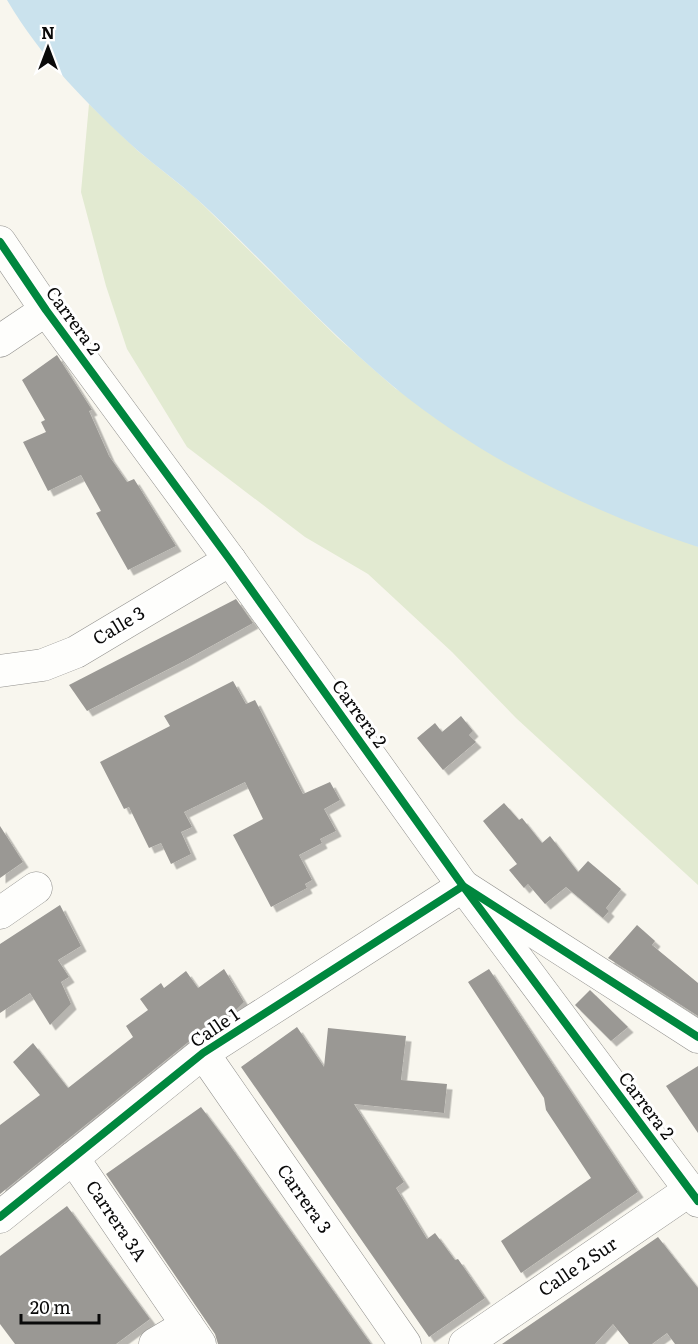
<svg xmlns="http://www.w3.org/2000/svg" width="698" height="1344" font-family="Literata,serif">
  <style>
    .green { fill: #e2ead1 }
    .water { fill: #cae2ed }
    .building { fill: #9a9894; filter: url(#shadow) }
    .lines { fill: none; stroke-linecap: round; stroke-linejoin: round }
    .minor-casing { stroke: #91908d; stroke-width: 33 }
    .minor { stroke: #fefefc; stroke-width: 32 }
    .cycleway-casing { stroke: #fff; stroke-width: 11 }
    .cycleway { stroke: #00873e; stroke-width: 8 }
    .labels { text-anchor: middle; stroke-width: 6; stroke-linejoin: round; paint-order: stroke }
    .street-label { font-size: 18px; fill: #0a0a0a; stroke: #fff }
  </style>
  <defs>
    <filter id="shadow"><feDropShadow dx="5.5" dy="5.5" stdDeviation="0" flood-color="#0004"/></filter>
  </defs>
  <rect width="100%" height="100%" fill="#f8f6ee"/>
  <path class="green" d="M89,104L138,151L194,196L338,338L396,389L698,547V885L516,718L452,652L368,574L305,537L187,447L127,349L106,286L81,192Z"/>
  <path class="water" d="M7,0H698V547C590,511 483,460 394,387C324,329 264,261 197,199C178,182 157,167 137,150C88,105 41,58 7,0Z"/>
  <g class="building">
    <path d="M57,355L92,410L89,411L109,456L127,482L134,479L176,546L128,570L96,513L101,511L81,475L48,491L23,442L46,432L41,422L45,420L22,380Z"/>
    <path d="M236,599L253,623L186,660L87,711L69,685Z"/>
    <path d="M233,681L246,704L255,700L303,794L330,782L340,800L324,809L336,831L320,839L322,843L299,855L312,880L305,884L307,888L271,907L233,835L263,819L245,782L184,812L192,827L181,832L191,854L171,864L161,843L149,848L129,807L124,809L100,762L170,726L164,716Z"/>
    <path d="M461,716L473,731L469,735L476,742L443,770L417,738L435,723L442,732Z"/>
    <path d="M504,803L519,820L522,818L542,843L550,836L578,872L588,861L621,889L606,908L609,911L603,918L566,887L545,904L528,884L524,888L509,870L517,864L483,821Z"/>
    <path d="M0,826L23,862L0,878Z"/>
    <path d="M60,905L81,946L58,960L69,977L61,982L71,1004L50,1025L30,993L0,1013V944Z"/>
    <path d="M637,925L655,941L652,945L698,983V1016L608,958Z"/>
    <path d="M224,969L244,1002L234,1012L192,1039L0,1194V1125L40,1095L13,1062L33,1043L68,1088L133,1037L126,1026L148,1010L140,999L161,983L164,988L186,971L198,988Z"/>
    <path d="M489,969L638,1192L521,1273L501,1241L591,1178L546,1110L544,1098L468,982Z"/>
    <path d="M590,990L628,1027L611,1041L575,1005Z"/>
    <path d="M297,1027L324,1067L328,1028L406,1036L401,1080L447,1084L444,1113L354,1104L404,1182L396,1188L427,1239L435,1233L455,1260L458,1259L485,1298L429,1337L241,1067Z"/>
    <path d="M698,1066V1133L666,1086Z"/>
    <path d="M201,1107L228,1143L371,1344H218L215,1334L106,1174Z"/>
    <path d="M67,1206L150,1319L116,1344H15L0,1324V1256Z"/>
    <path d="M658,1237L698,1288V1344H675L667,1333L652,1344H629L613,1324L595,1344H502Z"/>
  </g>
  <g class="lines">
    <g class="minor-casing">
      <g id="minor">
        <path d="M0,242L46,310L230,560L463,886L698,1201"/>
        <path d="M0,341L46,310"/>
        <path d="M0,671L43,665L76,652L230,560"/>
        <path d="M0,913L36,888"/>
        <path d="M203,1053L405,1344"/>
        <path d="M73,1158L200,1344"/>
        <path d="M0,1217L203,1053L463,886L698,1037"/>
        <path d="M155,1344L187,1325"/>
        <path d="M465,1344L690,1190"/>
      </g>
    </g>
    <use href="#minor" class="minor"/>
    <g class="cycleway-casing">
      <g id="cycleway">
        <path d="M0,242L46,310L230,560L463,886L698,1201"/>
        <path d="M0,1217L203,1053L463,886L698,1037"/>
      </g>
    </g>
    <use href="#cycleway" class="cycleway"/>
  </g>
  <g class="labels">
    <g class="street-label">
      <text transform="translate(73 321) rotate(54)" y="6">Carrera 2</text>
      <text transform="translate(119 626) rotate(-31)" y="6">Calle 3</text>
      <text transform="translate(359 714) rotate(54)" y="6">Carrera 2</text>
      <text transform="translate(215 1028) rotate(-34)" y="6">Calle 1</text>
      <text transform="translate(646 1106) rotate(53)" y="6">Carrera 2</text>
      <text transform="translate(304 1199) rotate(55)" y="6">Carrera 3</text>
      <text transform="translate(116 1221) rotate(56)" y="6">Carrera 3A</text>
      <text transform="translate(578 1267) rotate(-34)" y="6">Calle 2 Sur</text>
    </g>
  </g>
  <g transform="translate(48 48)" stroke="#ffffff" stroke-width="4.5" paint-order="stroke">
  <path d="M0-4.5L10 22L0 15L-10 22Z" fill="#0a0a0a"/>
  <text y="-9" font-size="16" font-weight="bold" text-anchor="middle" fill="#0a0a0a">N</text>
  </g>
  <path d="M21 1314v9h78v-9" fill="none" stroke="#0a0a0a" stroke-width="3"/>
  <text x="30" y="1314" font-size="18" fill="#0a0a0a" stroke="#ffffff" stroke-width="4.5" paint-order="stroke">20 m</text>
</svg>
